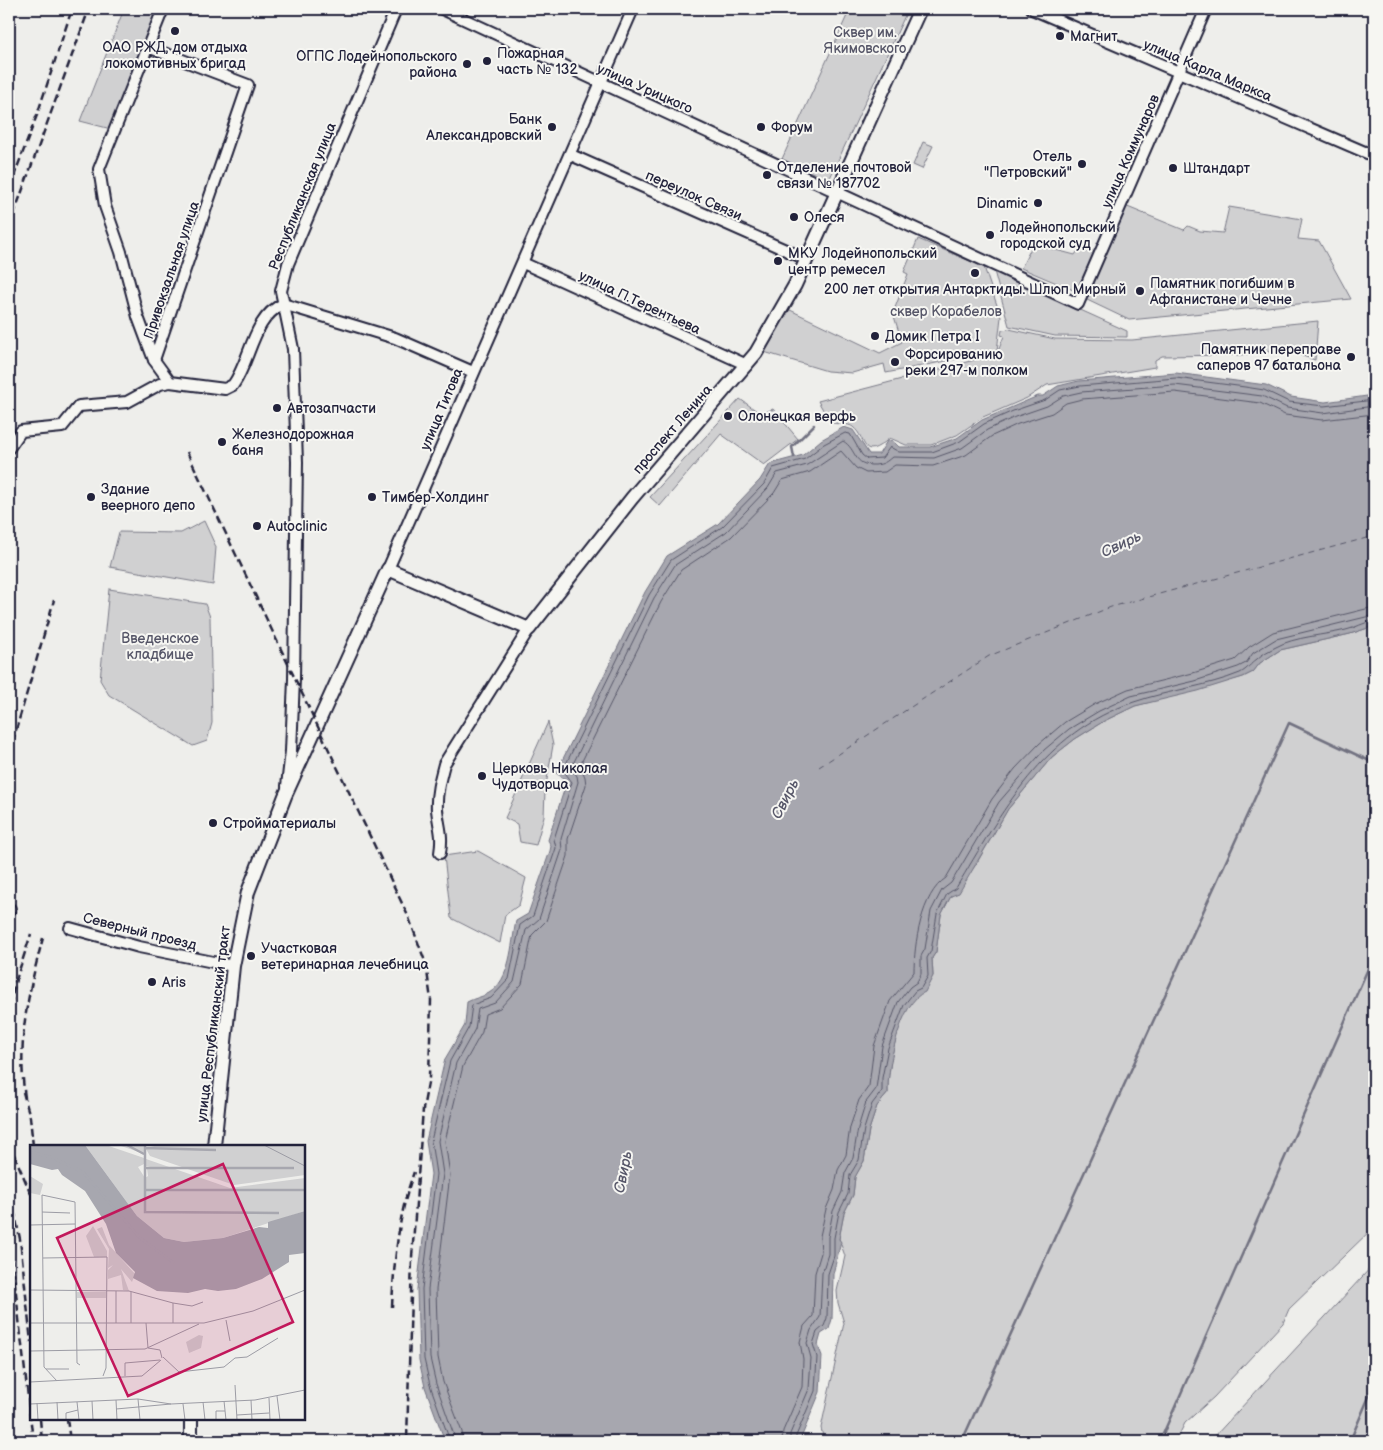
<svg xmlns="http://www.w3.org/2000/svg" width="1383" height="1450" font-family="'Balsamiq Sans',sans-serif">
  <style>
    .green { fill: #d0d0d1; stroke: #797986 }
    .water { fill: #a7a7af; stroke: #727281 }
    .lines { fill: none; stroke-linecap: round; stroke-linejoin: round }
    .shore { stroke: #575769; stroke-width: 1 }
    .stream { stroke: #727281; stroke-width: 2.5 }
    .ferry { stroke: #575769; stroke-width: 1; stroke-dasharray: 6 5; stroke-linecap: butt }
    .minor-casing { stroke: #22223b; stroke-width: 14 }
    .major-casing { stroke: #22223b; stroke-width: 16 }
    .minor { stroke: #f6f6f2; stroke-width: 10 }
    .major { stroke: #f6f6f2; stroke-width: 12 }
    .rail { stroke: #22223b; stroke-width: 2.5; stroke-dasharray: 8 4; stroke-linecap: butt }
    .poi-dot { fill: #22223b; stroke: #f6f6f2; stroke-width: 2 }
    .labels { text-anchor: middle; stroke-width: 4; stroke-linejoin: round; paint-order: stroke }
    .park-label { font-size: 14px; fill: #565668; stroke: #f6f6f2 }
    .poi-label { font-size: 14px; fill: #22223b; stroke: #f6f6f2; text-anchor: start }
    .street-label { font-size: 14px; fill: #22223b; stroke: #f6f6f2 }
    .water-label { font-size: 15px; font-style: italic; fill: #575769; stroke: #f6f6f2 }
    .inset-river { fill: none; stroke: #a7a7af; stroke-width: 2.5 }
    .inset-road { fill: none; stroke: #9c9ca5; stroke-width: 1 }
    .view { fill: #c2185b; fill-opacity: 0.15; stroke: #c2185b; stroke-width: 2.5 }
    .inset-edge { fill: none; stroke: #22223b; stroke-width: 2.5 }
  </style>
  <rect width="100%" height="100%" fill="#eeeeeb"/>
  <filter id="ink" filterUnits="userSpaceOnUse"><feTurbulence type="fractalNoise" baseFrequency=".02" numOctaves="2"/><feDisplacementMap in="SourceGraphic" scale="10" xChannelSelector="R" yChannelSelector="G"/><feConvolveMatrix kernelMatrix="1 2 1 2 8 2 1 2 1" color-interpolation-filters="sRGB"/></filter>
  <g filter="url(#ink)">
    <g class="green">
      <path d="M124,9H163L115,130L80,121Z"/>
      <path d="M850,9H908L829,180L782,159Z"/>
      <path d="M923,142L933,146L922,169L913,165Z"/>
      <path d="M1125,206L1184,230L1188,226L1200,231L1223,233L1229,207L1302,219L1298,239L1319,241L1351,299L1129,320L1085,299Z"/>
      <path d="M918,239L984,267L1001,317L997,351L886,373L884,364L852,373L827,371L764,352L788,309L880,353L902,342L893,313L908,274L904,272Z"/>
      <path d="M1033,244L1075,255L1081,246L1097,253L1078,292L1021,268Z"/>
      <path d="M994,271L1127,331V337L1055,336L1009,326Z"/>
      <path d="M1318,321L1315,360L1284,350L1240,355L1162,356L1155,360V367L1047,385L1027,398L983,417L957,435L931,445H906L890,438C860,463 868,439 853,427C848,423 837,425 830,422L818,401L997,354L1004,336L1001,335L1002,330L1009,329L1055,339L1132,340Z"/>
      <path d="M740,399L761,414L773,409L798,439L764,465L721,434L660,506L650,497Z"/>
      <path d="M204,521L216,547L213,585L110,567L119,532L181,533Z"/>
      <path d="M109,589L205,604L210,617L212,723L207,741L193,746L109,695L100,680Z"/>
      <path d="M1374,626V1227L1289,1309L1283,1323L1214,1397L1185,1423L1176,1441H824L821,1428L844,1323L838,1303L837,1291L845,1256L839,1239L844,1213L853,1195L855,1177L864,1161L869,1130L877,1106L888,1093C887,1070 897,1026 908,1007C915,996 925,986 933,976L932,958L936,952L941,915L951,896L975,866L1008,809L1052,757L1075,739L1104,721L1135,706L1243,677L1253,672L1260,663L1280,650L1350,634Z"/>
      <path d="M548,722L553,745L545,791L544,816L536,845L520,842L517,824L505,818Z"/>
      <path d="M478,851L526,878L519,905L505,915L500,943L451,918L444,856Z"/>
      <path d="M1374,1264V1441H1210L1214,1437Z"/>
    </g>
    <path class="water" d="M1176,373L1266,385L1291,397L1325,402L1374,395V626L1350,634L1280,650L1260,663L1253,672L1243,677L1198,691L1135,706L1104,721L1075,739L1052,757L1008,809L959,893L951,896L941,915L936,952L932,958L933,976L925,992C900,1001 887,1069 888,1093L877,1106L869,1130L864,1161L855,1177L853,1195L844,1213L839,1239L841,1242L833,1274L832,1319L829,1329L821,1334L818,1345L822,1356L820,1392L801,1438V1441H445L425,1387L419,1360L417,1289L431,1174L426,1141L445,1059L465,1025L467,1002C474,998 483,997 489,993C511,980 511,944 516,921L528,914L550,851L551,846L548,840L567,781L556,773L645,592L667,556L718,524L760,480L770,464L803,455L821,440L844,427L853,430L869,454H879L887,441L892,440L899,447H930L957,438L982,420L1038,396H1043L1058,386L1079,381Z"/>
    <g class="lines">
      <g class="shore">
        <path d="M450,1441L430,1385L424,1359L422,1289L436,1174L431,1141L450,1061L469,1027L472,1005L491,998L509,979L520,925L533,916L556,848L554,839L572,782L563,770L649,595L671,560L722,527L764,484L773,468L805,459L824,444L845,433L850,434L862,455L867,459L882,458L890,447L899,452H932L959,442L984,424L1013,411L1045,400L1060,390L1080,386L1176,378L1245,387L1264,390L1289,402L1324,406L1374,400"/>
        <path d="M456,1441L436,1384L430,1358L428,1289L443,1174L438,1141L456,1063L475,1029L478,1009L495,1003L514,982L526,930L539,919L562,850L561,839L578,782L577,776L571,768L654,598L675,565L726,532L768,488L777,473L807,465L843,441C858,450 852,466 875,465C884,464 886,462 892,457L934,458L962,448L987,430L1015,417L1047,406L1063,396L1081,392L1175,385L1262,396L1287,408L1323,413L1374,406"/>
        <path d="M463,1441L462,1432L443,1382L438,1357L436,1290L450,1175L445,1141L463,1066L482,1032L485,1014L500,1008L522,984L532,935L546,921L568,856V839L586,785L585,777L580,765L661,602L681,570L731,537L774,493L782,480L810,472L841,451L856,468L866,473L885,472L895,465L933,466L966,455L992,436L1018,424L1052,413L1066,403L1082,399L1175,392L1260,403L1285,415L1322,420L1374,414"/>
        <path d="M782,1441L783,1431L802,1387L803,1359L800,1342L804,1326L813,1316L815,1273L821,1253L820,1236L826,1209L834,1190L838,1170L846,1155L850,1127L859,1100L869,1086L874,1046L890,1001L914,972C914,945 921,894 946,878L992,799L1015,769L1039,744L1065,722L1095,704L1128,689L1193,673L1235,660L1249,647L1273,632L1374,607"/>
        <path d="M790,1441V1434L809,1389L811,1358L807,1343L811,1330L820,1317L822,1273L828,1254V1237L833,1211L842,1192L845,1173L853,1158L858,1128L866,1102L876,1089L882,1046L898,1002L910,987L917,982L921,974V956L925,949L931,911L942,890L951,883L999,802L1044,750L1069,729L1099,711L1131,696L1195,681L1238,667L1246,663L1253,653L1276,639L1374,615"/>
        <path d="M796,1441V1436L815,1391L817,1357L813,1344L817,1332L824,1326L827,1318L828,1274L834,1256V1238L839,1212L848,1194L850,1175L859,1160L864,1129L872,1104L882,1091V1078L888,1048L904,1005L915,991L921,988L928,976L927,958L931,951L937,914L947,894L956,888C1002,812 1043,732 1134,702C1169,690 1206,687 1240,673C1248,669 1250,664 1257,659C1262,654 1270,650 1276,647C1293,637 1326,635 1346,630C1356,628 1363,622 1374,621"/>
      </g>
      <g class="stream">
        <path d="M794,457L792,447L814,425"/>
        <path d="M962,1441L1289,723L1374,763"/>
        <path d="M1160,1441L1374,955"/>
        <path d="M1350,1441L1374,1385"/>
      </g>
      <path class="ferry" d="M819,767L989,656L1111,607L1374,536"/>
      <g class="minor-casing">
        <g id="minor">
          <path d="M163,9L99,169L105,206L121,252L138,317L154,360L170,382L225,389L233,385C251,360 252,318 283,304L395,338L473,372"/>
          <path d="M442,9L1078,304L1206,9"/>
          <path d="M1032,9L1374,156"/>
          <path d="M148,47L248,85L154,360"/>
          <path d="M571,155L806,259"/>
          <path d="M523,263L747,365"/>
          <path d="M9,448L21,431L62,427L79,406L127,402L160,384L170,382"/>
          <path d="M388,569L633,9"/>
          <path d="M287,786L291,751L294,679L297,462L293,349L281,291L288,264L396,9"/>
          <path d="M440,853C443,834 439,828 437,810C436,794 440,779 444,764L529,629"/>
          <path d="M9,909H10"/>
          <path d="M70,928L139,947L233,966"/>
        </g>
      </g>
      <g class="major-casing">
        <g id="major">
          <path d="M214,1146L233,966L248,892L285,796L388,569L529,629L632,498L756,353L795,285L920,9"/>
          <path d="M191,1419V1441"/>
        </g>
      </g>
      <use href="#minor" class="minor"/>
      <use href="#major" class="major"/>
      <g class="rail">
        <path d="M9,189L37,115L72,9"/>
        <path d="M9,227L89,9"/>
        <path d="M187,452L409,918L426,964L431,1000L429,1078L423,1109L412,1257L407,1441"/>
        <path d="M9,754L54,600"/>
        <path d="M12,1054L10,1007L15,983L31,934"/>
        <path d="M23,1092L30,1117L33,1146"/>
        <path d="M25,1098C17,1041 28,993 43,938"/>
        <path d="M9,1143L31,1194"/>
        <path d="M9,1186L20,1239L31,1342"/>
        <path d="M9,1232L33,1441"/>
        <path d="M392,1307C394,1261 398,1216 414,1172"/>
        <path d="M9,1413L12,1441"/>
        <path d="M40,1419L42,1441"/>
        <path d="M67,1419L70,1441"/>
      </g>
    </g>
  </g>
  <g class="poi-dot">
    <circle cx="175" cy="31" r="5"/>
    <circle cx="1060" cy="36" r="5"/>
    <circle cx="487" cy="61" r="5"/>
    <circle cx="467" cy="64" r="5"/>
    <circle cx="552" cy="127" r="5"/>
    <circle cx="761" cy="127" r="5"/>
    <circle cx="1082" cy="164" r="5"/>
    <circle cx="1173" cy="168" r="5"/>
    <circle cx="767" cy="175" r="5"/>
    <circle cx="1038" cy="203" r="5"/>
    <circle cx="794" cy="217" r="5"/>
    <circle cx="990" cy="235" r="5"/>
    <circle cx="778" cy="261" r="5"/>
    <circle cx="975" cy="273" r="5"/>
    <circle cx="1140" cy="291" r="5"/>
    <circle cx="875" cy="336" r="5"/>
    <circle cx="1351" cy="357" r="5"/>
    <circle cx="895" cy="362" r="5"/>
    <circle cx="277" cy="408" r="5"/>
    <circle cx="728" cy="416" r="5"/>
    <circle cx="222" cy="442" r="5"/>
    <circle cx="91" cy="497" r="5"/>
    <circle cx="372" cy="497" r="5"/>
    <circle cx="257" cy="526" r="5"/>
    <circle cx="482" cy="776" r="5"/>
    <circle cx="213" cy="823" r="5"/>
    <circle cx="251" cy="956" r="5"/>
    <circle cx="152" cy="982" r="5"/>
  </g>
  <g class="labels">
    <g class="park-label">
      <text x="865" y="37">Сквер им.<tspan x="865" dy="16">Якимовского</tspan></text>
      <text x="946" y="316">сквер Корабелов</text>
      <text x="160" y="643">Введенское<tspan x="160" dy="16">кладбище</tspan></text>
    </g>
    <g class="poi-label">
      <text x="1070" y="41">Магнит</text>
      <text x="175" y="52" text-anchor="middle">ОАО РЖД, дом отдыха<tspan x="175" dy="16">локомотивных бригад</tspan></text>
      <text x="497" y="58">Пожарная<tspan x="497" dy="16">часть № 132</tspan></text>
      <text x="457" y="61" text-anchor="end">ОГПС Лодейнопольского<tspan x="457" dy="16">района</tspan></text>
      <text x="542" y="124" text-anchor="end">Банк<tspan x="542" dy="16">Александровский</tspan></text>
      <text x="771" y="132">Форум</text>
      <text x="1072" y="161" text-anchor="end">Отель<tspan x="1072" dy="16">"Петровский"</tspan></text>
      <text x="777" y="172">Отделение почтовой<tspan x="777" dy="16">связи № 187702</tspan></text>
      <text x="1183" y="173">Штандарт</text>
      <text x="1028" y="208" text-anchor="end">Dinamic</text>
      <text x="804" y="222">Олеся</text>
      <text x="1000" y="232">Лодейнопольский<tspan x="1000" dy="16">городской суд</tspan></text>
      <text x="788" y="258">МКУ Лодейнопольский<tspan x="788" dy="16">центр ремесел</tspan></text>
      <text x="1150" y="288">Памятник погибшим в<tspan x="1150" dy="16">Афганистане и Чечне</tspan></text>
      <text x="975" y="294" text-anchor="middle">200 лет открытия Антарктиды. Шлюп Мирный</text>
      <text x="885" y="341">Домик Петра I</text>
      <text x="1341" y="354" text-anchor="end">Памятник переправе<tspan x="1341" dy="16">саперов 97 батальона</tspan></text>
      <text x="905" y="359">Форсированию<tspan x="905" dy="16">реки 297-м полком</tspan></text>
      <text x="287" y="413">Автозапчасти</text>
      <text x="738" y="421">Олонецкая верфь</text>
      <text x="232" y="439">Железнодорожная<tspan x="232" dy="16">баня</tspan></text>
      <text x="101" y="494">Здание<tspan x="101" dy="16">веерного депо</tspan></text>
      <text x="382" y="502">Тимбер-Холдинг</text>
      <text x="267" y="531">Autoclinic</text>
      <text x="492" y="773">Церковь Николая<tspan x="492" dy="16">Чудотворца</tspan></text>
      <text x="223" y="828">Стройматериалы</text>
      <text x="261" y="953">Участковая<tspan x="261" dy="16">ветеринарная лечебница</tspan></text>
      <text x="162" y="987">Aris</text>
    </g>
    <g class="street-label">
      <text transform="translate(1208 70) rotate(23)" y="5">улица Карла Маркса</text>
      <text transform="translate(645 88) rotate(24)" y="5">улица Урицкого</text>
      <text transform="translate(1130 151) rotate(-66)" y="5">улица Коммунаров</text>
      <text transform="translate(694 195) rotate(24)" y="5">переулок Связи</text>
      <text transform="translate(302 196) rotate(-68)" y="5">Республиканская улица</text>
      <text transform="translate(171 270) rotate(-71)" y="5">Привокзальная улица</text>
      <text transform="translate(640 302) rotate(25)" y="5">улица П.Терентьева</text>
      <text transform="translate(441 409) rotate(-67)" y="5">улица Титова</text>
      <text transform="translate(672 429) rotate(-49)" y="5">проспект Ленина</text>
      <text transform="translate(140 931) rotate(14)" y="5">Северный проезд</text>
      <text transform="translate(213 1024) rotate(-83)" y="5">улица Республиканский тракт</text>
    </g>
    <g class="water-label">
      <text transform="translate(1121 544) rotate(-25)" y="5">Свирь</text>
      <text transform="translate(785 799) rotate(-63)" y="5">Свирь</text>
      <text transform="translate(623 1172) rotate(-79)" y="5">Свирь</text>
    </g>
  </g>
  <g transform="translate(30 1145)">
    <rect width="275" height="275" fill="#eeeeeb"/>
    <path d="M55,0H76L114,13V19L108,22L115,33L118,31L117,24L124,23L116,21V14L200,43L275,33V66L193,93L154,97L134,93L107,71ZM88,0H115L114,7L112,8ZM116,0H275V30L204,40L120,11L116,4L129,3ZM0,31L13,39L10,50L0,48ZM63,81L77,106V112H64L56,91ZM72,82L79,100L105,129L102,137L91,124L99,146L93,145L91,130L78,134V125L83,120L78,123L79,104L67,84ZM47,147H76V153H47ZM169,190L173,191L171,203L159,208L156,197Z" fill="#d0d0d1"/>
    <path d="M0,0H55L107,71L134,93L154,97L193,93L229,82L238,83V77L275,66V108L259,110V117L232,134L206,144L188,146L175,144L158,148L127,146L103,133L105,127L86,108L76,79L55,46L32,30L28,24L22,25L0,19Z" fill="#a7a7af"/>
    <path class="inset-river" d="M97,0L114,9M115,0V67L249,68M115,3L186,5M0,7L21,12L53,27L110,93L144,118M115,23H264M116,45H275"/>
    <path class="inset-road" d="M234,0L275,21M12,67L40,68M0,80L45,79M13,113L77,112L76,223L73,231M0,145L99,146L143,158V178H174L223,166L275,145M86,146V178M143,158L162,161L173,157M196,175L200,196M0,178H143M101,178V147M116,178L118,203L130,205L132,213M0,206L115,204L169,179M133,212L149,227L194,222L205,213L217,212L248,193M16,224H39M95,231V218L130,215M27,236L14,222L12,50L45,57L47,218L50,220M0,237L112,231L131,215M205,240L207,275M247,251L250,275M239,253L240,275M108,254L110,275M86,255L87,275M221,255L222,275M62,256L63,275M194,256L196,275M27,257L28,275M47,257L49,275M173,257L175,275M7,258L8,275M0,259L108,254L141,259L225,255L275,245M153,259L155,275M86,264L141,259M207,270L239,268M36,275V268L48,265M186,275V266H195"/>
    <path class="view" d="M193,19L263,177L98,251L27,93Z"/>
    <rect width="275" height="275" class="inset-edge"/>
  </g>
  <rect width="1383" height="1450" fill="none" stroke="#f6f6f2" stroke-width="30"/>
  <rect x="15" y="15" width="1353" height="1420" fill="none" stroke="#22223b" stroke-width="2" filter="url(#ink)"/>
</svg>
